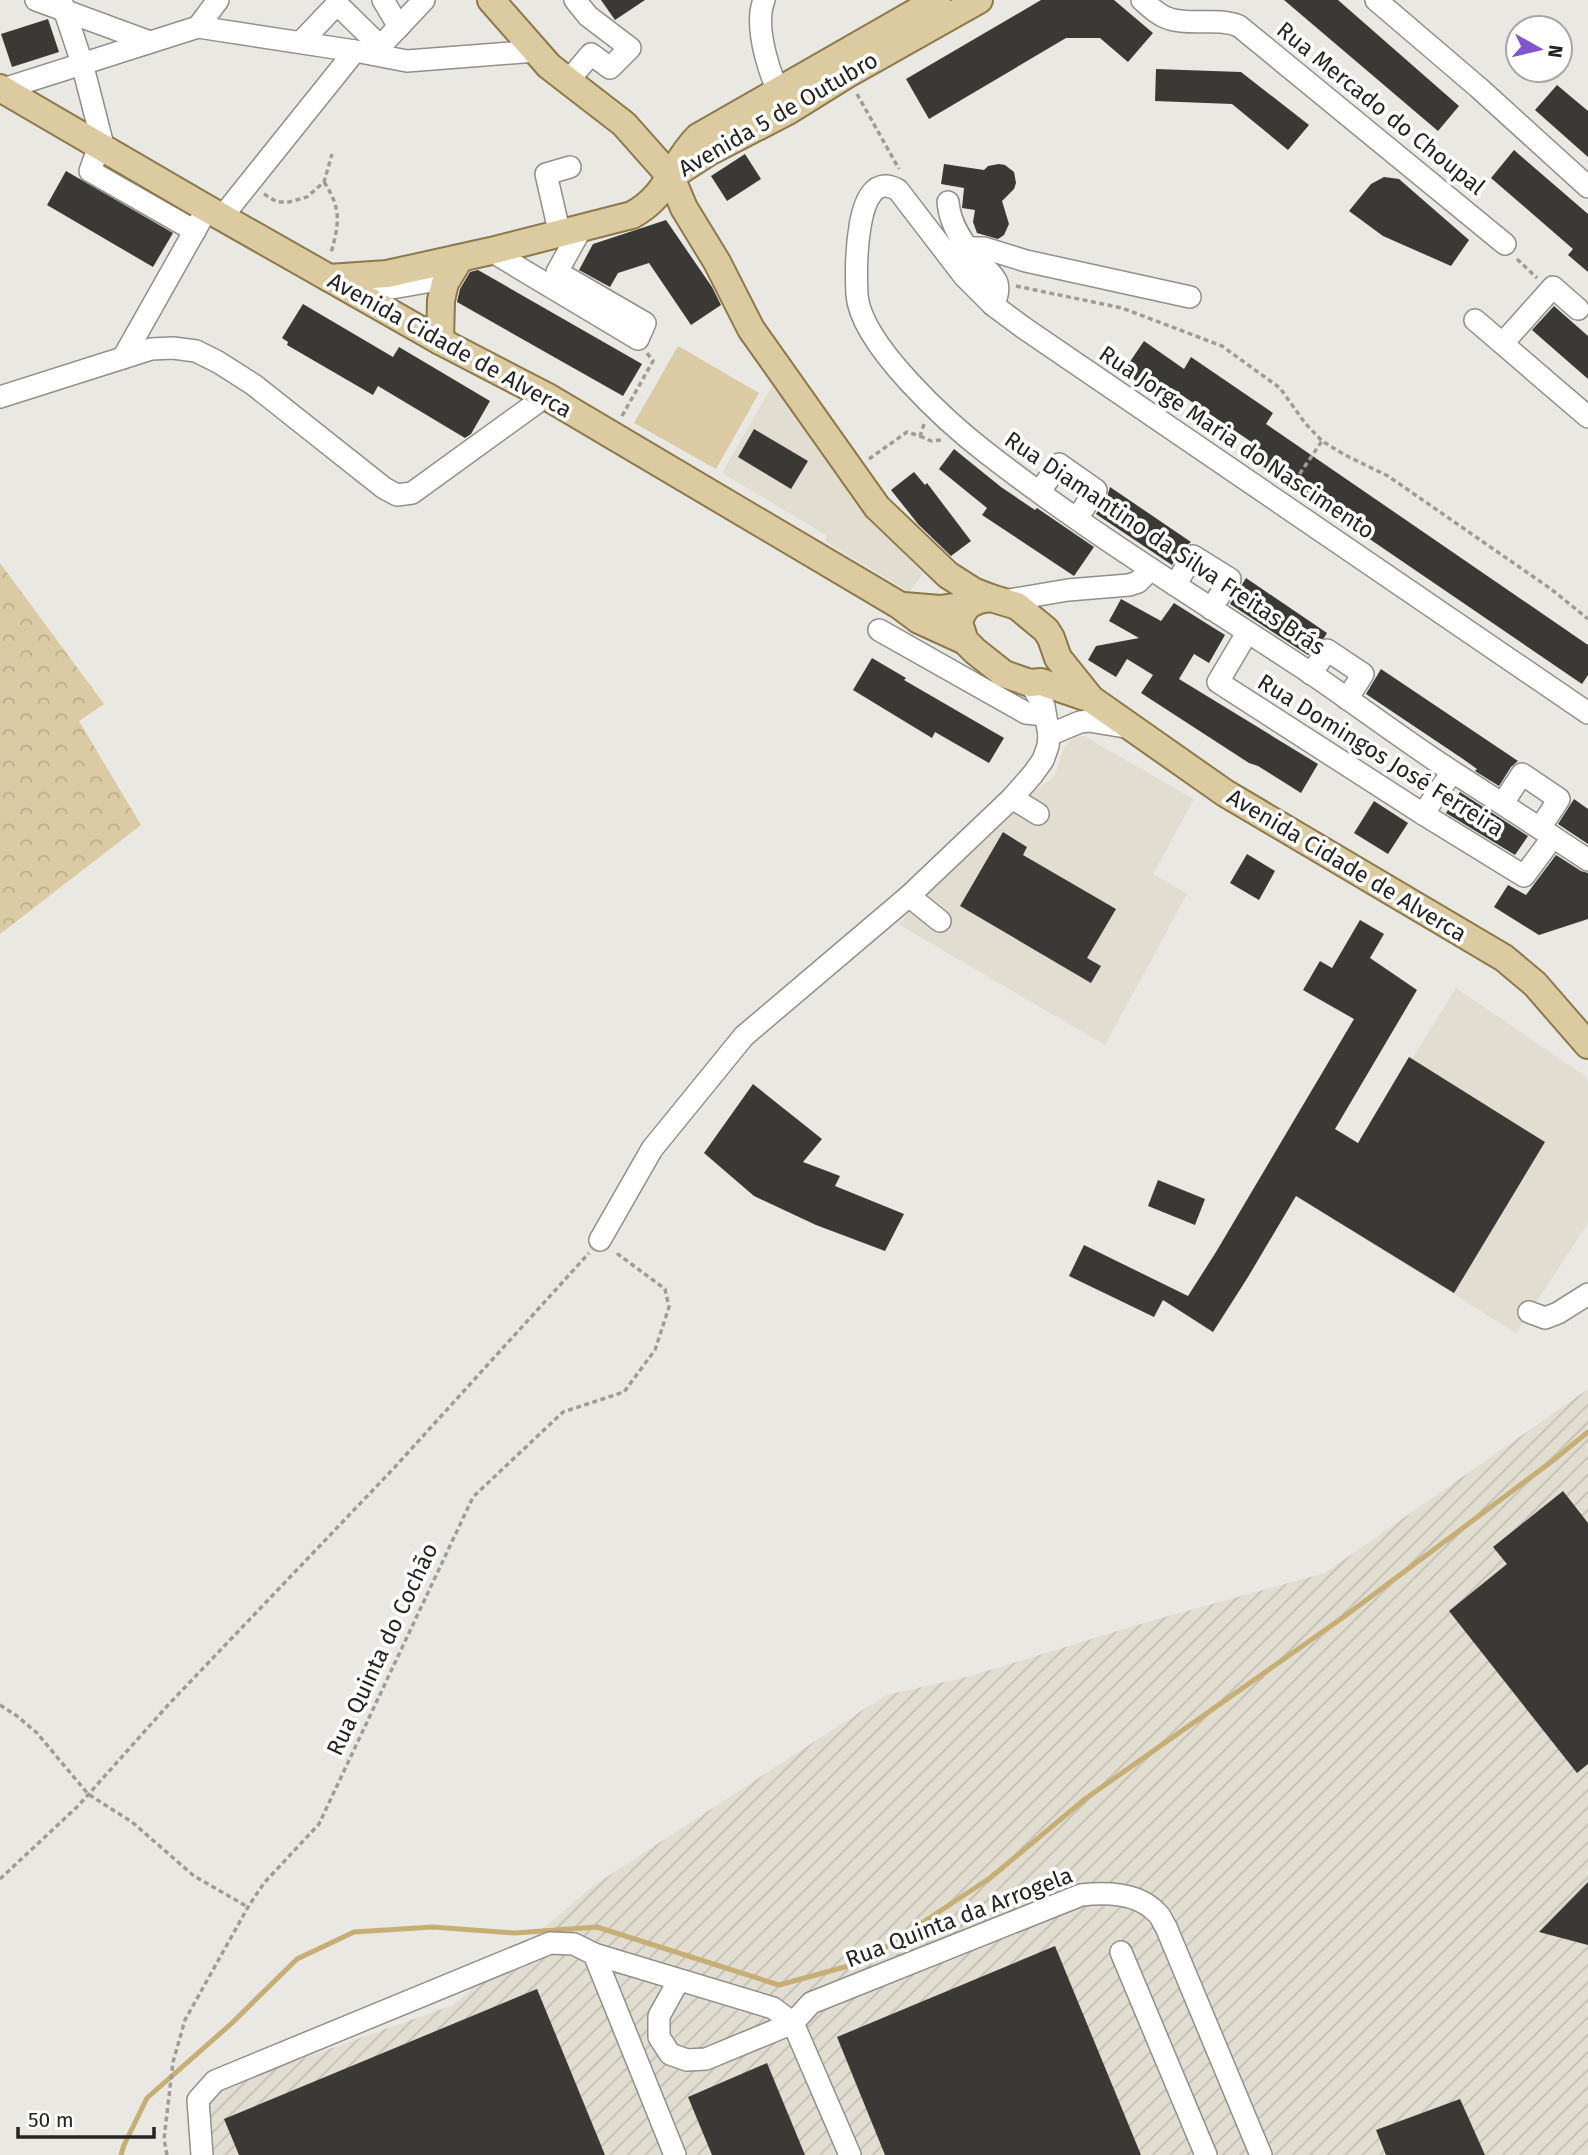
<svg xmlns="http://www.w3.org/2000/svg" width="1588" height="2155" font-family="'Fira Sans',sans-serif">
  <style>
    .built { fill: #e2ddd1 }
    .industrial { fill: url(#industrial-furrows) }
    .grass { fill: #dbcba4 }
    .forest { fill: url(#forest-crowns) }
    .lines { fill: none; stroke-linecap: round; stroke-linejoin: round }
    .stream { stroke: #c7ae74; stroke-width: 5 }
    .building { fill: #3a3935 }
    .minor-casing { stroke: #918f8a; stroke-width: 24 }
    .major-casing { stroke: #8c794a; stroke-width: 30 }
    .path { stroke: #9d9c98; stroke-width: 3.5; stroke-dasharray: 5 3.5; stroke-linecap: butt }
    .minor { stroke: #fff; stroke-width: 21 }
    .major { stroke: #dccaa0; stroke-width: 26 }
    .labels { text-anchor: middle; stroke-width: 7; stroke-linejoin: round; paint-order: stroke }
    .street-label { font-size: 23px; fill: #252422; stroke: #fff }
  </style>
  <defs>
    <pattern id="industrial-furrows" width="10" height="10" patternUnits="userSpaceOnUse" patternTransform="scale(1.75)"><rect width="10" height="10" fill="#e2ddd1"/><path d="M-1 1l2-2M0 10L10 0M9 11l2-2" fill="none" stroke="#c2beb3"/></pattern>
    <pattern id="forest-crowns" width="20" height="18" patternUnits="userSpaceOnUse" patternTransform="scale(1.75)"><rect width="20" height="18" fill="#dbcba4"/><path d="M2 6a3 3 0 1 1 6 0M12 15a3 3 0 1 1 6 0" fill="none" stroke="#bcae8d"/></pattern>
  </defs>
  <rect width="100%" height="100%" fill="#eae8e3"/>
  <g class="built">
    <path d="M775,381L892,541L923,574L909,592L826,542V535L722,473Z"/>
    <path d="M1084,736L1194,799L1153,874L1187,894L1105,1045L898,924L1028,795L1054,777L1064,748L1074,737Z"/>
    <path d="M1456,988L1585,1076L1588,1083V1223L1516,1333L1318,1210Z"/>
  </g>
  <path class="industrial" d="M1588,1389V2155H195L203,2094L453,2005L593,1886L886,1695L967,1677L1154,1620L1325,1573Z"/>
  <path class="grass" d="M678,346L759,393L716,469L634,423Z"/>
  <path class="forest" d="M0,563L104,704L79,721L141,825L0,934Z"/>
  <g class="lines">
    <path class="stream" d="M121,2155L124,2145L147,2098L232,2023L297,1959L354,1932L433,1927L515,1933L597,1927L779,1985L863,1962L990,1878L1085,1799L1345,1616L1551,1462L1588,1432"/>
  </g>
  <g class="building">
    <path d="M601,0H645L615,20Z"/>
    <path d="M1041,0H1114L1153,33L1128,62L1100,38H1066L929,119L906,79Z"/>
    <path d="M1284,0H1338L1459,106L1438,131Z"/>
    <path d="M48,19L59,52L12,67L1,34Z"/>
    <path d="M1156,69L1241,72L1309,125L1288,150L1232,104L1155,101Z"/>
    <path d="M1557,85L1588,111V157L1535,110Z"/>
    <path d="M1514,150L1588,214V272L1568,255L1573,249L1491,178Z"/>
    <path d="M745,154L761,179L727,201L711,176Z"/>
    <path d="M944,164L984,170L988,166L999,164L1005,165L1014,172L1016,183L1014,189L1002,201L1009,224L1004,235L998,239L977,233L973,222L975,210L962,208L964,188L941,184Z"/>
    <path d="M66,171L173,233L153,267L47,205Z"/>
    <path d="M1384,177L1399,179L1469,240L1451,266L1383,236L1349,211L1371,184Z"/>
    <path d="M666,220L712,287L721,305L691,325L649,263L618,273L610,287L579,270L593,244Z"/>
    <path d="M478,270L642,364L623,396L457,302L460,289L470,272Z"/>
    <path d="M303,304L393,357L399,347L490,401L471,434L465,438L378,386L373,395L287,345L288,342L282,338Z"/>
    <path d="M1554,306L1588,336V379L1532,330Z"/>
    <path d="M1144,341L1184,369L1191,357L1273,413L1266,424L1588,645V675L1582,684L1245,454L1253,443L1171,388L1163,399L1123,372Z"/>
    <path d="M754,429L808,461L791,489L738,457Z"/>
    <path d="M954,449L1001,487L1035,510L1037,508L1094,547L1074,576L982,515L987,508L939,469Z"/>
    <path d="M914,472L925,485L927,483L971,541L951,556L918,524L891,490Z"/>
    <path d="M1110,487L1191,542L1182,549L1172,565L1096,514L1107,497Z"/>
    <path d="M1246,578L1327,633L1324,638L1317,642L1308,655L1230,604Z"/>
    <path d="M1121,599L1161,621L1174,603L1225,635L1209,663L1194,654L1179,679L1318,764L1301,793L1258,766L1249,763L1141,693L1153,675L1127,659L1116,677L1088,660L1096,646L1139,638L1109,621Z"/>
    <path d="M872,658L906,678L904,680L1004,738L989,763L935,732L932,738L853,690Z"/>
    <path d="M1381,669L1518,761L1511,767L1499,786L1475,771L1477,769L1463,759L1366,694Z"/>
    <path d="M1460,792L1528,836L1515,855L1446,813Z"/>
    <path d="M1574,799L1588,809V844L1558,824Z"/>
    <path d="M1374,801L1408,823L1388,854L1354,833Z"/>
    <path d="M1003,832L1027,847L1023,855L1116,909L1087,958L1101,966L1091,983L960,906Z"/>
    <path d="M1247,854L1275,871L1259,900L1230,883Z"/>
    <path d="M1556,855L1581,871L1588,873V919L1539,935L1494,907L1508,885L1526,895Z"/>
    <path d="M1360,920L1384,934L1370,958L1417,990L1335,1129L1358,1143L1409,1057L1545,1142L1454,1293L1296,1196L1248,1277L1213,1332L1163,1300L1154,1317L1069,1276L1084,1245L1188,1296L1216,1252L1354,1019L1303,990L1320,961L1332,968Z"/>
    <path d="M753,1084L822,1139L803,1162L840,1176L835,1186L904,1214L885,1251L816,1225L754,1196L704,1153Z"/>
    <path d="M1158,1180L1205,1199L1195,1225L1148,1206Z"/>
    <path d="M1563,1491L1588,1523V1764L1577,1773L1449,1611L1507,1564L1493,1547Z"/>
    <path d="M1588,1882V1945L1539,1932Z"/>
    <path d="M1055,1946L1141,2155H885L837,2037Z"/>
    <path d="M537,1989L605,2155H239L224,2119Z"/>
    <path d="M767,2063L805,2155H712L688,2097Z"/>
    <path d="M1460,2099L1485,2155H1386L1376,2130Z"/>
  </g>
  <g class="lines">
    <g class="minor-casing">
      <g id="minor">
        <path d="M36,0L150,42"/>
        <path d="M61,0L82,63L104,149"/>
        <path d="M383,0L399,27"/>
        <path d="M764,0C753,28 771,80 785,105"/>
        <path d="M1142,0C1150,7 1159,16 1170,19C1193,26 1217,17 1239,26L1505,244"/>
        <path d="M1376,0L1479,88L1588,187"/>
        <path d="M198,27L218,0"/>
        <path d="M301,42L337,4L381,47"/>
        <path d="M373,54L424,0"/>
        <path d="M568,81L591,54L610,68L630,48L588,16L575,0"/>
        <path d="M0,90L198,27L355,51L407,61L536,51"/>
        <path d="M99,146L90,171L195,231"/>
        <path d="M948,202C950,227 966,248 983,266C988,271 994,275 997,283C999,291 997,298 993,305"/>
        <path d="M222,217L355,51"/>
        <path d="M560,235L546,174L570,167"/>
        <path d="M967,248H984L1026,261L1190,297"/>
        <path d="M491,251L638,339L645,323L557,272L581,229"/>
        <path d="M358,294L432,281L453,264"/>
        <path d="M1475,320L1588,417"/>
        <path d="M1503,343L1553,287L1578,309"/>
        <path d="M123,358L207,209"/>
        <path d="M0,397L151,349L173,348L196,351L218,362L254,385L384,488L397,495L412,493L546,396"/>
        <path d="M1040,491L1059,464L1096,490L1077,518"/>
        <path d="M1175,585L1193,556L1230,579L1211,609"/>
        <path d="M1003,601L1068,590L1129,585L1138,582L1151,569"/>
        <path d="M879,630L1026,713L1045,715"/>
        <path d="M1247,633L1218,682L1423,814L1524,876L1553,837"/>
        <path d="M1311,674L1327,650L1363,674L1347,699"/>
        <path d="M1588,713L1024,328L993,305L964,276L898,190C853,164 856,274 857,295C861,345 949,424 988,454C1091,534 1203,602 1312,674C1359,706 1405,741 1453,772C1498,801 1543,830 1588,860"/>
        <path d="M1049,735L1080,722L1089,721L1131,728"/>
        <path d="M1012,798L1038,814"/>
        <path d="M1503,803L1522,774L1559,799L1540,828"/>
        <path d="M1423,814L1452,772"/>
        <path d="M909,896L940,921"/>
        <path d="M600,1240L652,1149L744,1036L909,896L1012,798L1033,774L1043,760L1048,746L1049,735L1044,706L1030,683"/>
        <path d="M1529,1312L1545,1318L1558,1313L1588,1294"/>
        <path d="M1121,1952L1206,2155"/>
        <path d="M594,1954L773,2008L793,2023L706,2059L687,2060L670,2054L659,2037V2016L679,1980"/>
        <path d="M202,2155L198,2100L215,2081L550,1943L574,1944L594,1954L675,2155"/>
        <path d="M850,2155L793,2023L811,2003L1081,1895C1106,1892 1138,1892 1157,1913C1161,1916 1163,1923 1166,1927L1261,2155"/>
      </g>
    </g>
    <g class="major-casing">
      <g id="major">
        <path d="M491,0L549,66L624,124L671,177L684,208L717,262L751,329L877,507L948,575L973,591L991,598"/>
        <path d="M0,88L199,204L440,341L546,396L899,605L919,620L965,641"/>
        <path d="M678,172L709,152L788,111L846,75L979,0"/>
        <path d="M329,278L387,274L491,251L632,215C669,195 671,164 698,137L937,0"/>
        <path d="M440,341L441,300L445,283L460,258"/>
        <path d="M968,605L962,614L959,623L965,641L975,651L1004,674L1030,683L1041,682L1091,699L1225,793L1504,958L1535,984L1588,1045"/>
        <path d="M904,606L940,609L968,605L979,600L991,598L1017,606L1046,630L1051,638L1058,658L1091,699"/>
      </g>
    </g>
    <g class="path">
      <path d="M857,94L899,169"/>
      <path d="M324,182C342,209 339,224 331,253"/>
      <path d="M264,194L277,202H289L307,197L324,182L332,154"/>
      <path d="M1517,259L1537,278"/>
      <path d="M1016,286L1122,308L1222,346L1280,388L1305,423L1322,441L1345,455L1388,476L1551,589L1588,619"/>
      <path d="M622,416L653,361L647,353"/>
      <path d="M920,436L931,441L942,440"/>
      <path d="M869,459L907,432L920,436L924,424"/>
      <path d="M1290,488L1322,441"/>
      <path d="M0,1705L17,1716L37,1733L88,1794L132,1822L194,1876L248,1907"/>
      <path d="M0,1879L78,1806L169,1704L394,1468L589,1253"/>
      <path d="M167,2155L164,2139L173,2062L185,2020L248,1907L264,1883L319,1824L473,1497L563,1412L624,1392L655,1350L669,1307L665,1289L615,1252"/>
    </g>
    <use href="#minor" class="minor"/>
    <use href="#major" class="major"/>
  </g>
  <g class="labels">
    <g class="street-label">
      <text transform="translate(1381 108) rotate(39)" y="8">Rua Mercado do Choupal</text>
      <text transform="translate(778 114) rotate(-30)" y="8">Avenida 5 de Outubro</text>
      <text transform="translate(450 345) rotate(29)" y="8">Avenida Cidade de Alverca</text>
      <text transform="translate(1237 442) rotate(34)" y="8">Rua Jorge Maria do Nascimento</text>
      <text transform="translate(1165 543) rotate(34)" y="8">Rua Diamantino da Silva Freitas Brás</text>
      <text transform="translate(1381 755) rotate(32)" y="8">Rua Domingos José Ferreira</text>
      <text transform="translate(1347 865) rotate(31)" y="8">Avenida Cidade de Alverca</text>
      <text transform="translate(382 1649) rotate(-65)" y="8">Rua Quinta do Cochão</text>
      <text transform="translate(959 1917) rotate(-21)" y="8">Rua Quinta da Arrogela</text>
    </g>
  </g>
  <g transform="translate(1539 49) rotate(98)"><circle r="33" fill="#ffffff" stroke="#a8a7a7" stroke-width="2"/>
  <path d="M0-5L12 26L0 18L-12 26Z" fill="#8255ce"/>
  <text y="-10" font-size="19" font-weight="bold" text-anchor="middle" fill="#252422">N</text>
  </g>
  <path d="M18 2127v10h136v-10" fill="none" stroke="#252422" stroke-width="3.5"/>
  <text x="28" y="2127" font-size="21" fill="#252422" stroke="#ffffff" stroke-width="5" paint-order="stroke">50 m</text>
</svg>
